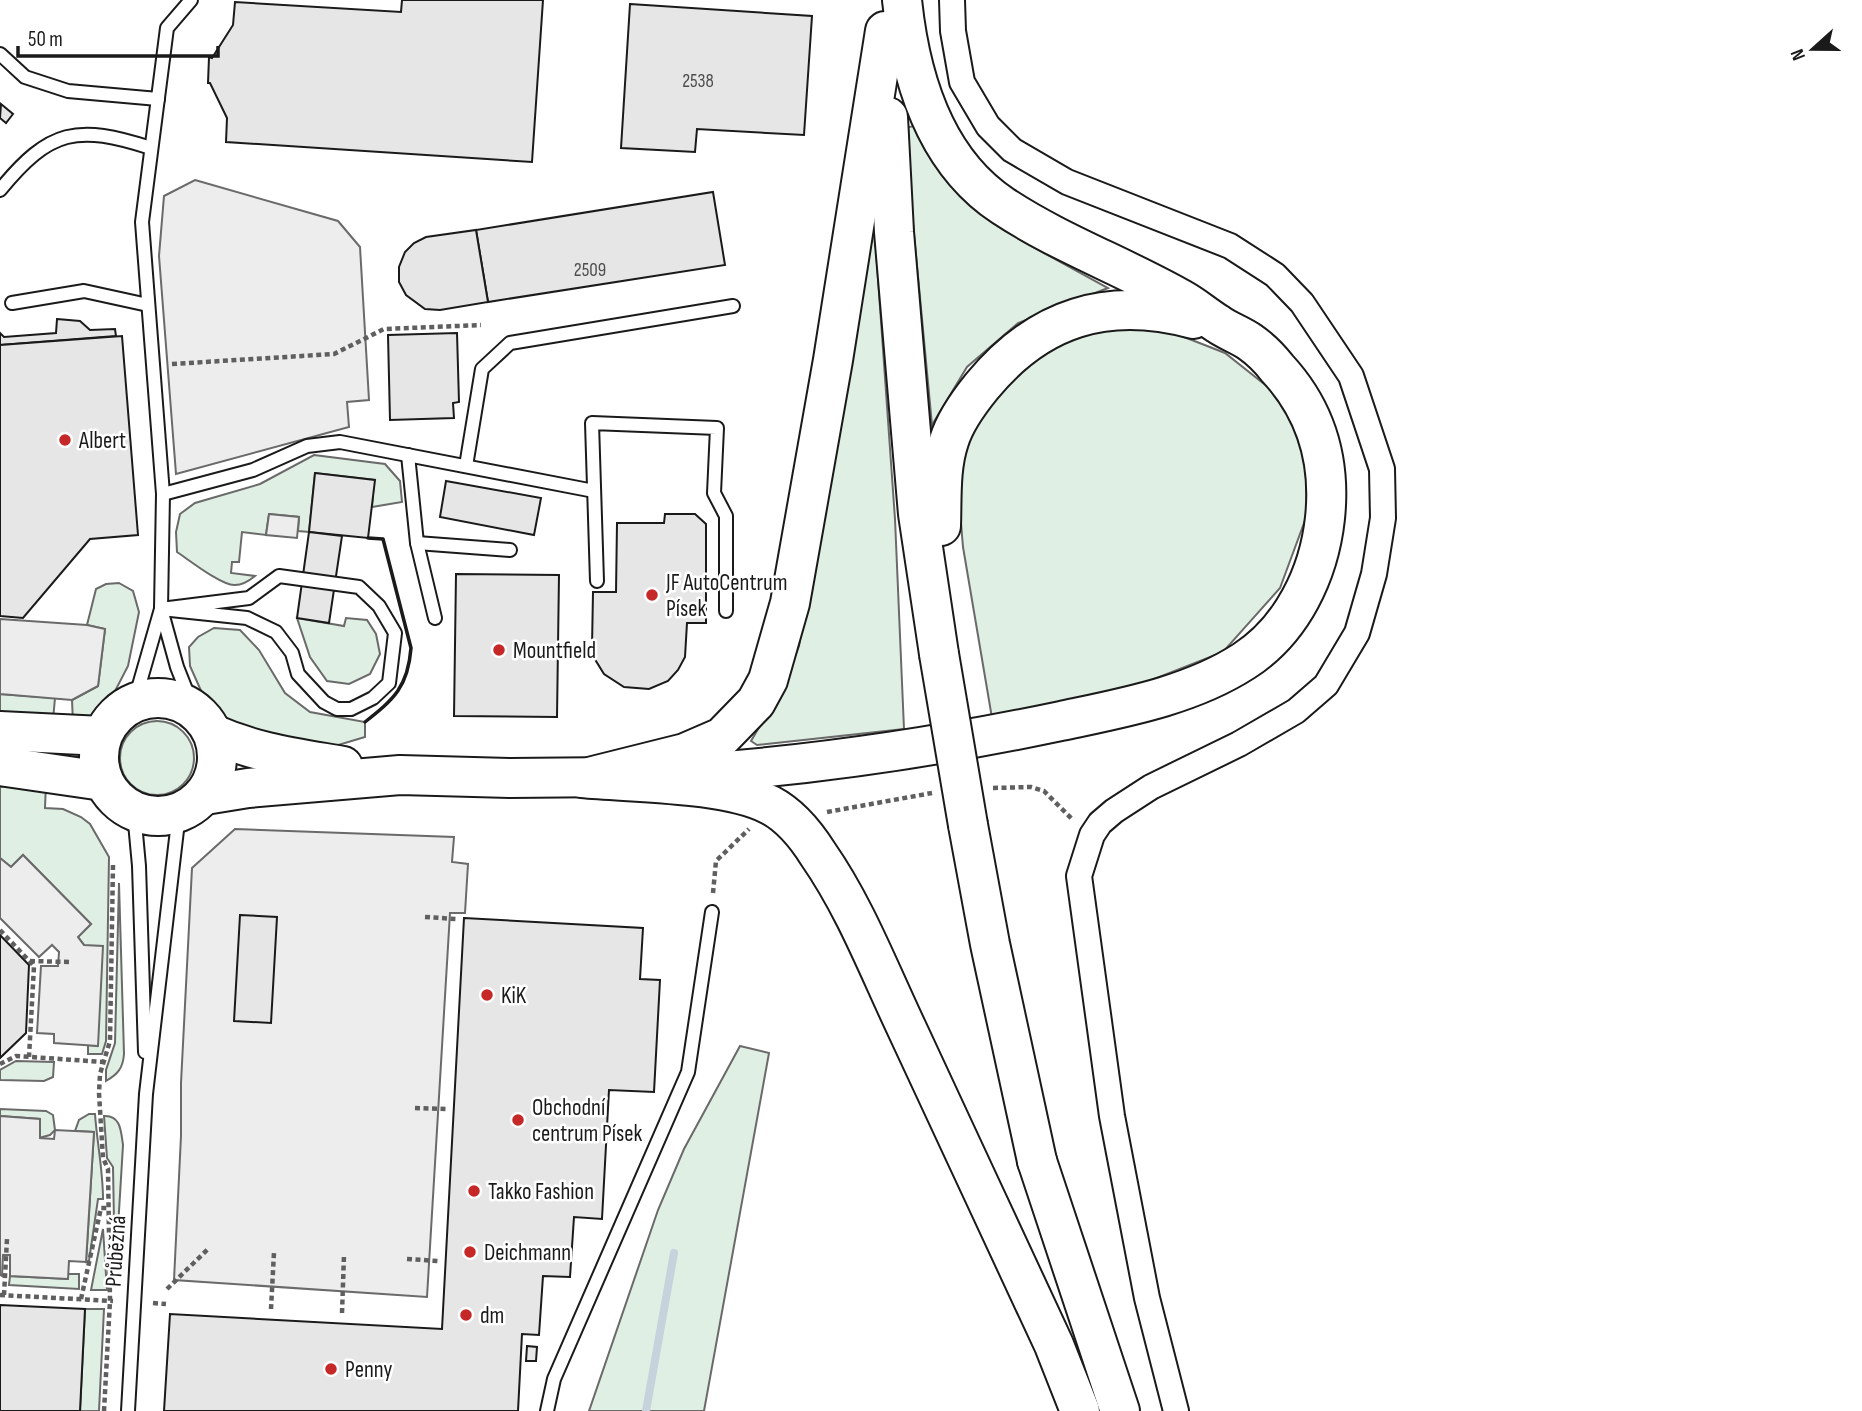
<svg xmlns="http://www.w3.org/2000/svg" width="1862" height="1411" font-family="'Sofia Sans Condensed',sans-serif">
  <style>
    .green { fill: #e0efe3; stroke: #6a6a6a; stroke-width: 2 }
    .parking { fill: #ededed; stroke: #6a6a6a; stroke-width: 2 }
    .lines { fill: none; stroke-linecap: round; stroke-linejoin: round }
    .stream { stroke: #c6d2dc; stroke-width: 8 }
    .building { fill: #e6e6e6; stroke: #1a1a1a; stroke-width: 2 }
    .service-casing { stroke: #1a1a1a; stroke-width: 16 }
    .minor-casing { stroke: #1a1a1a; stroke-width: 28 }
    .primary-casing { stroke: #1a1a1a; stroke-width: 42 }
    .trunk-casing { stroke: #1a1a1a; stroke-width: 42 }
    .path { stroke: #5f5f5f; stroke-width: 4.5; stroke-dasharray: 5 3.5; stroke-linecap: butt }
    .service { stroke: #fff; stroke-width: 12 }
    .minor { stroke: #fff; stroke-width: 24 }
    .primary { stroke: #fff; stroke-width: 38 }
    .trunk { stroke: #fff; stroke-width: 38 }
    .primary-bridge-casing { stroke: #1a1a1a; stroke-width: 42; stroke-linecap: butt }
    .primary-bridge { stroke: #fff; stroke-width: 38 }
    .wall { stroke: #1a1a1a; stroke-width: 3.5 }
    .poi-dot { fill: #c62828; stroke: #fff; stroke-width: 2.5 }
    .labels { text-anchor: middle; stroke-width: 5; stroke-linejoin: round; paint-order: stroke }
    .number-label { font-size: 19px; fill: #4d4d4d }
    .poi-label { font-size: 23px; fill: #1a1a1a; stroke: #fff; text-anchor: start }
    .street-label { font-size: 23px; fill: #1a1a1a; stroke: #fff }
  </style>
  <rect width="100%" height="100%" fill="#fff"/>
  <g class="green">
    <path d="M919,125L971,202L1022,241L1108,288L1018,323L967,367L932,425L904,128Z"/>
    <path d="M870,235L875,236L895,519L904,729L757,745L751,741L783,687L799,646Z"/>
    <path d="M1156,326L1225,353L1283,399L1305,447L1307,515L1280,588L1223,652L1139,685L992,718L963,547L957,475L977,422L1008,382L1048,350L1095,331Z"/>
    <path d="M314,455L385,464L400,481L402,502L372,507L374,480L315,473L309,532L298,531L299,517L269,514L266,535L242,532L239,562H232L231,573L255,576C249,581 243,585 235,585C222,586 189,560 177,552L176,532L180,514L195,503L260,484Z"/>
    <path d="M119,583L133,591L139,612L128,666L112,697L94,715L73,723L72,700L98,686L105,629L87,625L96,589L106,584Z"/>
    <path d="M297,618L344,626L346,618L367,620L376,634L380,654L370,674L349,684L327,681L310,657Z"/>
    <path d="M214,628L240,630L259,650L285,693L310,712L365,722V737L325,749L238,732L218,715L202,693L190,666L189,647L198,637Z"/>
    <path d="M0,694L55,698L53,720L0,717Z"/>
    <circle cx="157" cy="758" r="37"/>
    <path d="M16,783H46L45,808L63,809L81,817L90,824L109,857L106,1041L102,1054H88V1045L97,1046L84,945L78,937L91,924L23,855L11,867L0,858V787Z"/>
    <path d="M119,883L124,1054C123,1068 118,1074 106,1081V1070L115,1043Z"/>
    <path d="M740,1046L769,1053L704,1411H589L658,1210L684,1149Z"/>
    <path d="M16,1061L54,1062L53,1077L44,1081L0,1080V1070Z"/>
    <path d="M0,1109L46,1111L53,1115L55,1130L50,1135L39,1138L40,1119L0,1116Z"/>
    <path d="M89,1114H95C97,1143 103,1170 103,1199H98L89,1261L86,1262L94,1132L75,1131L79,1120Z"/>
    <path d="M104,1116C121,1115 121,1132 123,1145L115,1277L113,1167L107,1158Z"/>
    <path d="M103,1229L107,1290H91Z"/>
    <path d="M68,1274H79V1289L9,1285L10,1276L67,1279Z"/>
    <path d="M85,1309H104L99,1411H80Z"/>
  </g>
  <g class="parking">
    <path d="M195,180L338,221L360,247L369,400L347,402L349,427L176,474L159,256L164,196Z"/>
    <path d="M269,514L299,517L297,538L266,535Z"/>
    <path d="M0,619L87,625L105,629L98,686L72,700L0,694Z"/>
    <path d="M235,829L454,837L452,862L468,864L465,913H450L427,1297L174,1280L181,1136V1083L192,868Z"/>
    <path d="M23,855L91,924L78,937L84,945L103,946L98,1046L54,1043V1034L37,1033L41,966H58L59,952L52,945L39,957L0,918V858L11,867Z"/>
    <path d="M0,1116L40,1119V1138L54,1139L55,1130L94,1132L86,1262L69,1261L68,1279L10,1276V1255H3L2,1276L0,1275Z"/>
  </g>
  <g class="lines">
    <path class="stream" d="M646,1411L674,1253"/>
  </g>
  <g class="building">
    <path d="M402,0H543L532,162L226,142L227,118L210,83H208L209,57L212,58L233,25L235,2L401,12Z"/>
    <path d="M630,4L812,16L804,135L697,129L695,152L621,148Z"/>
    <path d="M1,104L13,114L6,123L0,118Z"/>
    <path d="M713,192L725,265L488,302L476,230Z"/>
    <path d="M476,230L488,302L440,310L425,309L406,295L399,282V267L405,252L414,243L426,237Z"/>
    <path d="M57,319L80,321L90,330L115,329L116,336L0,345V333L4,337L56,333Z"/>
    <path d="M457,333L459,402L453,403L454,418L390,420L388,335Z"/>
    <path d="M122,336L138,535L90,539L23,618L0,616V345Z"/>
    <path d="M315,473L375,480L368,538L309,532Z"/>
    <path d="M446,481L541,498L534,535L440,517Z"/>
    <path d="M665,514H695L706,524V623H687L685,657L678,670L668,681L649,689L624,687L604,674L596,661L592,647L593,592H616L617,523H664Z"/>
    <path d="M309,532L342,536L329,623L297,618Z"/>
    <path d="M456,574L559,575L557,717L454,716Z"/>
    <path d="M240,915L277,917L271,1023L234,1021Z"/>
    <path d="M464,918L643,928L640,979L660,980L654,1092L609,1090L602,1219L574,1217L570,1277L543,1276L539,1335L522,1334L518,1411H164L170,1314L442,1329Z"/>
    <path d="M0,935L29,965L26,1033L0,1058Z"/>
    <path d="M0,1305L85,1309L80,1411H0Z"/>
    <path d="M527,1346L537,1347L536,1361H526Z"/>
  </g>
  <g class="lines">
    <g class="service-casing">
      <g id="service">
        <path d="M0,54L25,77L68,91L158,99"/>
        <path d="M0,190C50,129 77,124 151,148"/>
        <path d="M12,303L84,291L148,305"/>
        <path d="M408,455L417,543L435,618"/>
        <path d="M466,466L482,369L510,343L733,306"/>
        <path d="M163,494L253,470L307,446L340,442L594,491"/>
        <path d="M417,543L510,550"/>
        <path d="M279,576L359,587L379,606L395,633L389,683L373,698L351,709H337L324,702L298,674L292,653L276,632L247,618L161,609L249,598Z"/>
        <path d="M597,581L592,423L717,428L714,493L726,516V611"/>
        <path d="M161,609L177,667L194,710"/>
        <path d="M134,703L161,609L163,494L142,222L167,28L191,0"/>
        <path d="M134,812L139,866L145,1052"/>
        <path d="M128,1411L146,1094L179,813"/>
        <path d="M547,1411L554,1379L688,1072L712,912"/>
      </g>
    </g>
    <g class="minor-casing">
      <path id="minor" d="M952,0L953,31L962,82L988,126L1012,150L1067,182L1230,246L1275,275L1302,303L1351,376L1382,469L1383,518L1374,574L1357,633L1326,685L1296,711L1239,744L1151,787L1114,811L1100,823L1092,835L1079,876L1112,1116L1147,1298L1176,1411"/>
    </g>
    <g class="primary-casing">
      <g id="primary">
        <path d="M888,117L894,232L918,514L939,654"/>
        <path d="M941,526C942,498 940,468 949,441C955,421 969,402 982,386C1039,317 1107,296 1193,319"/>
        <circle cx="158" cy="757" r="59"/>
        <path d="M0,731L102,736"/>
        <path d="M213,734C256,753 297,758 343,766"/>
        <path d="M0,766L103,781"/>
        <path d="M671,775C803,767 932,748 1061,721C1122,708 1190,696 1244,661C1292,630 1319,574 1325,518C1331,461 1316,410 1277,368C1270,359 1260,349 1250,342C1240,335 1228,331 1218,324C1205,316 1194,306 1181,299C1123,266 1059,243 1003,206C935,161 910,77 902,0"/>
        <path d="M593,776L685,753L722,737L756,702L768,680L790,603L833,360L885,31"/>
        <path d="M205,795L248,788L400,775L510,778L615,777"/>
        <path d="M968,825L990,944L1037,1161"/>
      </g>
    </g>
    <g class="trunk-casing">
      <g id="trunk">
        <path d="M582,778C635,783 725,782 770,805C791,816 806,835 818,854C855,907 879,970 907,1029C956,1134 1005,1240 1054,1345L1080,1411"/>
        <path d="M1037,1161L1120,1411"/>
      </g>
    </g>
    <g class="path">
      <path d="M172,364L334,354L384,329L481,325"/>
      <path d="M993,788L1031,787L1044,791L1073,820"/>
      <path d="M827,812L932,793"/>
      <path d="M713,893L716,861L749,829"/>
      <path d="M425,917L456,919"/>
      <path d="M0,930L34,966L29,1057"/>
      <path d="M30,961L69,962"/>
      <path d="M0,1064L16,1056L104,1062"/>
      <path d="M415,1108L446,1109"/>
      <path d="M407,1259L438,1261"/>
      <path d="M167,1289L209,1248"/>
      <path d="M0,1295L113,1301"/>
      <path d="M4,1295L7,1239"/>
      <path d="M81,1299L101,1208H108"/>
      <path d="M153,1303L166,1304"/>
      <path d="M271,1309L274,1252"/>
      <path d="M342,1313L344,1255"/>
      <path d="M104,1411L110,1301L108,1169L103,1158L99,1093L100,1074L110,1041L113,865"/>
    </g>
    <use href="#service" class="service"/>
    <use href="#minor" class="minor"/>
    <use href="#primary" class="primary"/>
    <use href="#trunk" class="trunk"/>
    <g class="primary-bridge-casing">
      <path id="primary-bridge" d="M939,654L968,825"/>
    </g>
    <use href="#primary-bridge" class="primary-bridge"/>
    <path class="wall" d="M365,722C394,699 408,687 411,648L383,539L368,538"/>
  </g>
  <g class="poi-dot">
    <circle cx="65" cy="440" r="7"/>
    <circle cx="652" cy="595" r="7"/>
    <circle cx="499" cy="650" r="7"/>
    <circle cx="487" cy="995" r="7"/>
    <circle cx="518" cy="1120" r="7"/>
    <circle cx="474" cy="1191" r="7"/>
    <circle cx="470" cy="1252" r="7"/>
    <circle cx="466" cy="1315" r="7"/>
    <circle cx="331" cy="1369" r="7"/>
  </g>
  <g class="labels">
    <g class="number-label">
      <text x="698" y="87">2538</text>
      <text x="590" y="276">2509</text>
    </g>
    <g class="poi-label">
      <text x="79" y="448">Albert</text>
      <text x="666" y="590">JF AutoCentrum<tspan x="666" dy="26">Písek</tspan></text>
      <text x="513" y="658">Mountfield</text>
      <text x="501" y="1003">KiK</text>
      <text x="532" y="1115">Obchodní<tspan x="532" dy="26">centrum Písek</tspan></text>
      <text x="488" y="1199">Takko Fashion</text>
      <text x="484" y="1260">Deichmann</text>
      <text x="480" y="1323">dm</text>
      <text x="345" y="1377">Penny</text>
    </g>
    <g class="street-label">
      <text transform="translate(115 1251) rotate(-86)" y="8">Průběžná</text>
    </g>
  </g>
  <g transform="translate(1813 49) rotate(249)" stroke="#ffffff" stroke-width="5" paint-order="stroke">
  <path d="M0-5L12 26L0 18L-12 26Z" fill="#1a1a1a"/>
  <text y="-10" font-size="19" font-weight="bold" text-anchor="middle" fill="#1a1a1a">N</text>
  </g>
  <path d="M18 46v10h200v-10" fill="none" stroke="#1a1a1a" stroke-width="3.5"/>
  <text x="28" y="46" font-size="21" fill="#1a1a1a" stroke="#ffffff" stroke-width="5" paint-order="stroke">50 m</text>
</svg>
